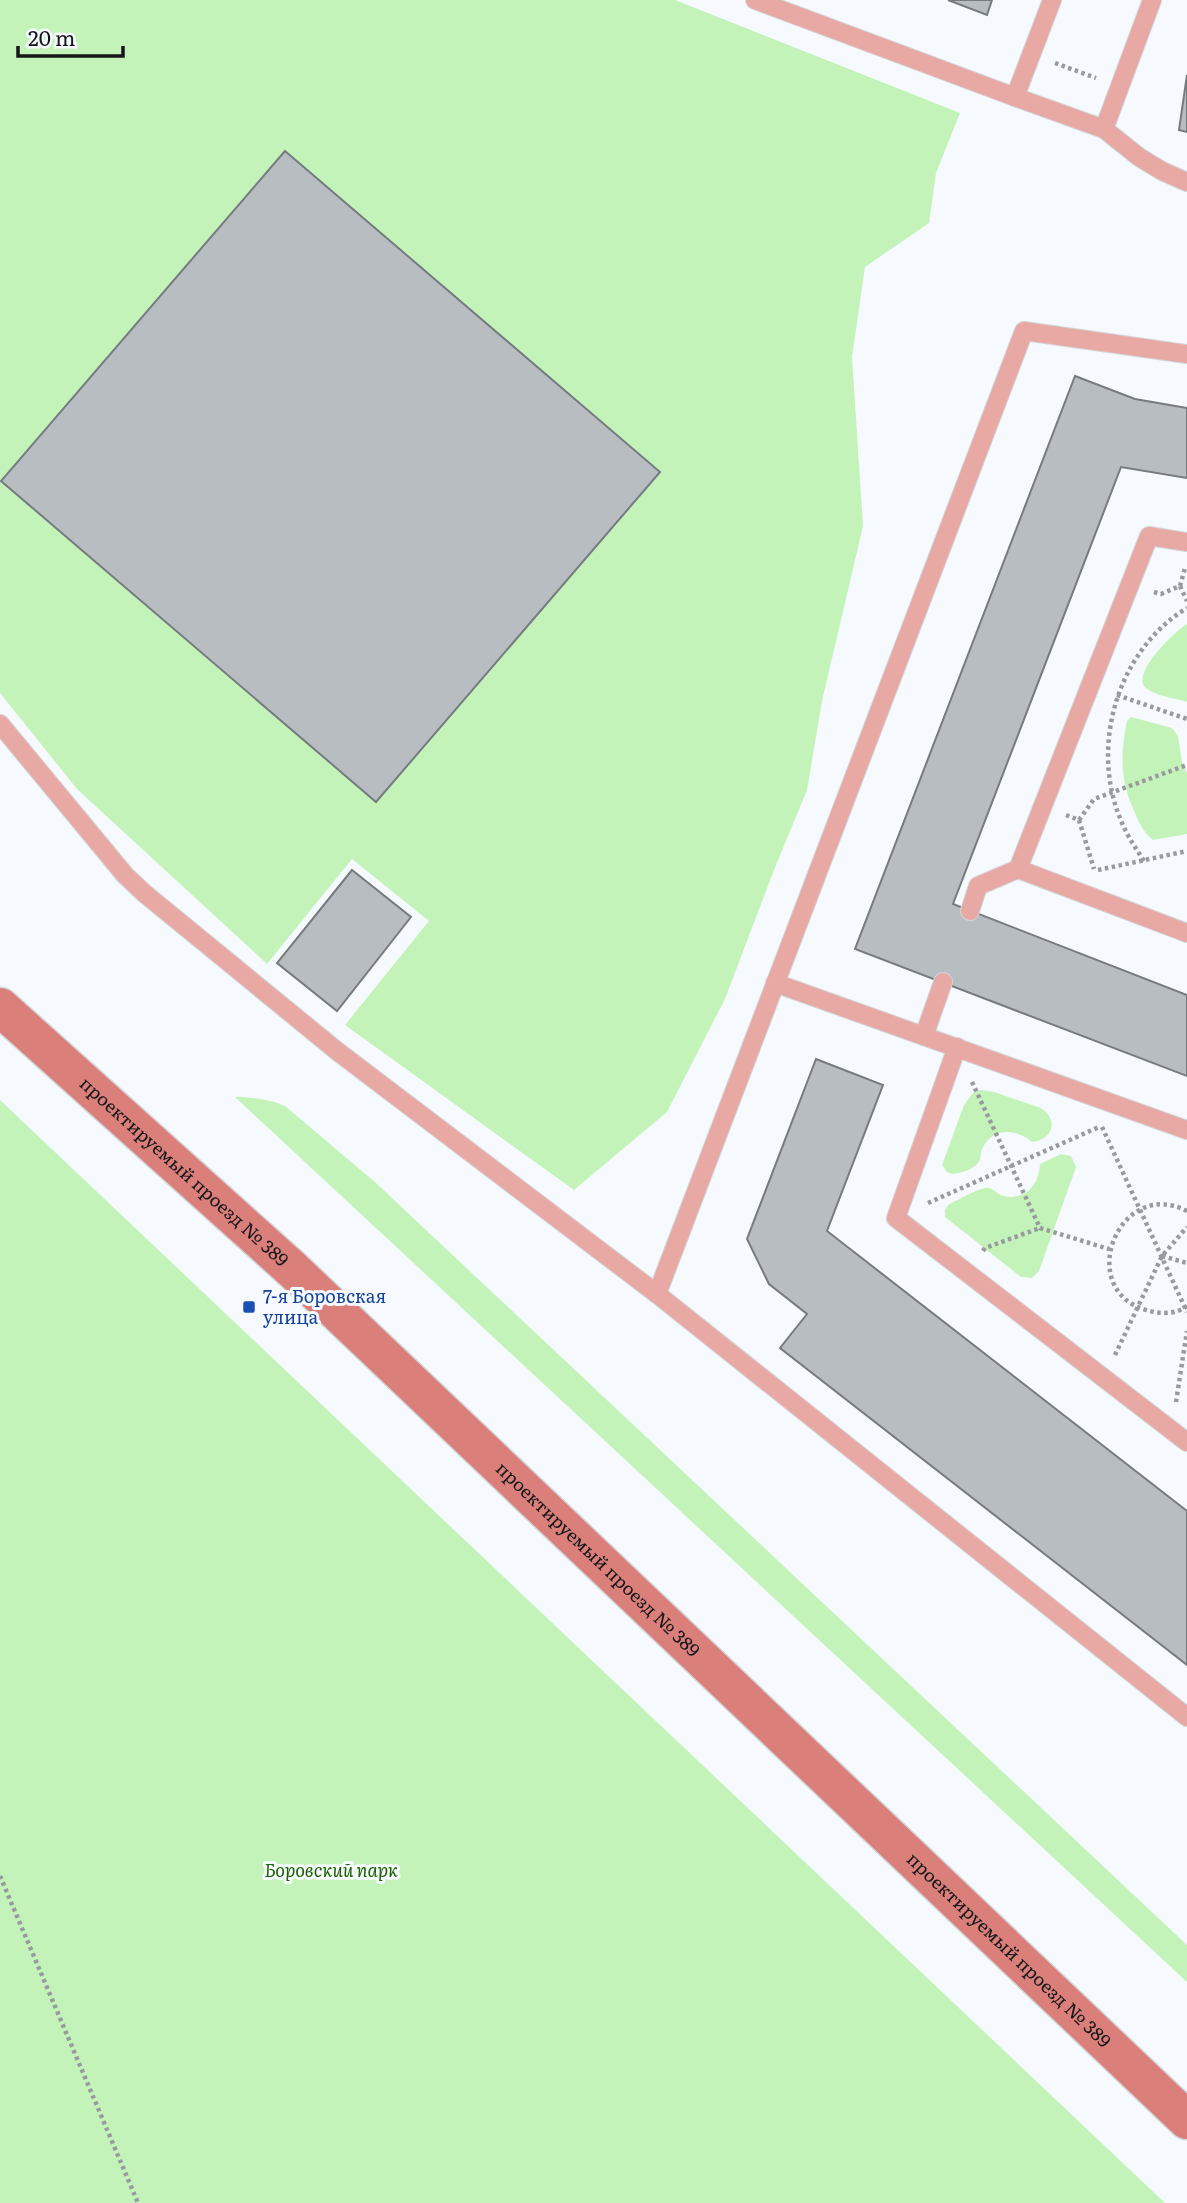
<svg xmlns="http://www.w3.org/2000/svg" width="1187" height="2203" font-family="Literata,serif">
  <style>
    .green { fill: #c4f3b9 }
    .building { fill: #b8bdc2; stroke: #767b7f; stroke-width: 2 }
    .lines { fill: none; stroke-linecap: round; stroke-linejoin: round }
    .service-casing { stroke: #d2d6d9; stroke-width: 20 }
    .secondary-casing { stroke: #d2d6d9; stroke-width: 41 }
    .path { stroke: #989b9e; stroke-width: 4.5; stroke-dasharray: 3.5 3.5; stroke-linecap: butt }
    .service { stroke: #e8a9a5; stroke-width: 18 }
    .secondary { stroke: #db7f7b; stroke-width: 38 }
    .transit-dot { fill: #1a4fb4; stroke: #f6fafe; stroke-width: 2.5 }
    .labels { text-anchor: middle; stroke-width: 6; stroke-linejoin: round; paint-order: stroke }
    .street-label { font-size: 18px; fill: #141617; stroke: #f6fafe }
    .transit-label { font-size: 18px; fill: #164399; stroke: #f6fafe; text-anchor: start }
    .park-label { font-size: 18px; font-style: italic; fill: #1d6102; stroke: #f6fafe }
  </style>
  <rect width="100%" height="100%" fill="#f6fafe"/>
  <g class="green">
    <path d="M0,0H675L960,113L936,173L929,223L865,267L852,357L863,526L822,701L807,790L774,870L725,999L667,1112L574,1190L345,1025L429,921L352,859L267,964L77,789L0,693Z"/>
    <path d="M1187,624V702C1175,698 1155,696 1146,688C1130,674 1175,631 1187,624Z"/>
    <path d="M1131,717L1172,728L1178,736L1182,762L1187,773V834L1153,840C1144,833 1139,823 1135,813C1121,783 1120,758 1126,726L1127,721Z"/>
    <path d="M981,1090L994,1092L1041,1108C1059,1120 1053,1140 1032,1142C1017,1129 994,1127 983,1147C980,1152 982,1158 978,1163C973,1170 960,1173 952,1174L947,1172L942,1165L964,1105L973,1093Z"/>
    <path d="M235,1097C253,1097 268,1099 285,1106L376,1183L1187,1945V1982Z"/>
    <path d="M0,1100L1165,2203H0Z"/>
    <path d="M1061,1154L1071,1156L1076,1167L1039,1271L1032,1278L1021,1277L945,1217V1210L948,1205C956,1201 982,1186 989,1188C994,1189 998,1195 1004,1196C1026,1201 1039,1184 1040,1164Z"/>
  </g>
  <g class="building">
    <path d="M948,0H992L987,15Z"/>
    <path d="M1187,75V132L1179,130Z"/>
    <path d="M285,151L660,472L376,802L1,481Z"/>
    <path d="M1075,376L1135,399L1187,408V478L1121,467L953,904L1187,995V1076L855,949Z"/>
    <path d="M352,870L411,917L337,1011L277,963Z"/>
    <path d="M816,1059L883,1085L827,1231L1187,1511V1665L780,1348L807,1314L769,1284L747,1239Z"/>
  </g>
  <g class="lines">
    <g class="service-casing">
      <g id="service">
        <path d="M755,0L1015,97L1052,0"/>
        <path d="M1015,97L1104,129L1139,157L1162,171L1187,182"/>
        <path d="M1104,129L1152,0"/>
        <path d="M1187,354L1024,331L657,1294L1187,1717"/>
        <path d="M1187,542L1149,536L1018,869L1187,933"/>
        <path d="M0,724L125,875L144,893L337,1051L657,1294"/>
        <path d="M970,911L978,886L1018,869"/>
        <path d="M775,983L1187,1130"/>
        <path d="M924,1036L943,982"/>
        <path d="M957,1047L896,1218L1187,1442"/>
      </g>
    </g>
    <g class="secondary-casing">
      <g id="secondary">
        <path id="s1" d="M0,1007L293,1270L1187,2120"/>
      </g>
    </g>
    <g class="path">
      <path d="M1055,63L1096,78"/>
      <path d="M1180,586L1187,601"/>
      <path d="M1154,592L1161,594L1180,586L1185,568"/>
      <path d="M1117,695L1187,719"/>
      <path d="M1066,815L1079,820L1094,799L1187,765"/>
      <path d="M1079,820L1094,869"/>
      <path d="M1144,861C1135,847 1126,834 1120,818C1090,744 1118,650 1187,608"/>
      <path d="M1098,870L1187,851"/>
      <path d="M972,1082L1040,1228L1109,1249"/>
      <path d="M1102,1127L1187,1312"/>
      <path d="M928,1203L1099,1127"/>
      <path d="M1187,1211C1119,1176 1074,1289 1146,1310C1159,1314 1175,1315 1187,1306"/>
      <path d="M983,1251L985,1248L1040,1228"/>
      <path d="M1162,1256L1187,1263"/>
      <path d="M1115,1355L1162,1256L1187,1227"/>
      <path d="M1176,1402L1187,1331"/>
      <path d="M0,1876L138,2203"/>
    </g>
    <use href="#service" class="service"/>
    <use href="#secondary" class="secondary"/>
  </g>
  <rect class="transit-dot" x="242" y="1300" width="14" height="14" rx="3.5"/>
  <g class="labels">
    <g class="street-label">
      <text dy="6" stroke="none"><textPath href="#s1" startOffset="247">проектируемый проезд № 389</textPath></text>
      <text dy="6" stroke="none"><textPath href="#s1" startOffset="814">проектируемый проезд № 389</textPath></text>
      <text dy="6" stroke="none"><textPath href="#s1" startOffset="1381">проектируемый проезд № 389</textPath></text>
    </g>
    <g class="transit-label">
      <text x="263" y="1303">7-я Боровская<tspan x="263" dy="21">улица</tspan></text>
    </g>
    <g class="park-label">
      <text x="331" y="1877">Боровский парк</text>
    </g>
  </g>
  <path d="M18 46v10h105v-10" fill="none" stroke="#141617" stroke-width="3.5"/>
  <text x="28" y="46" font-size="21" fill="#141617" stroke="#f6fafe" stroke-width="5" paint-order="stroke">20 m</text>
</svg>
